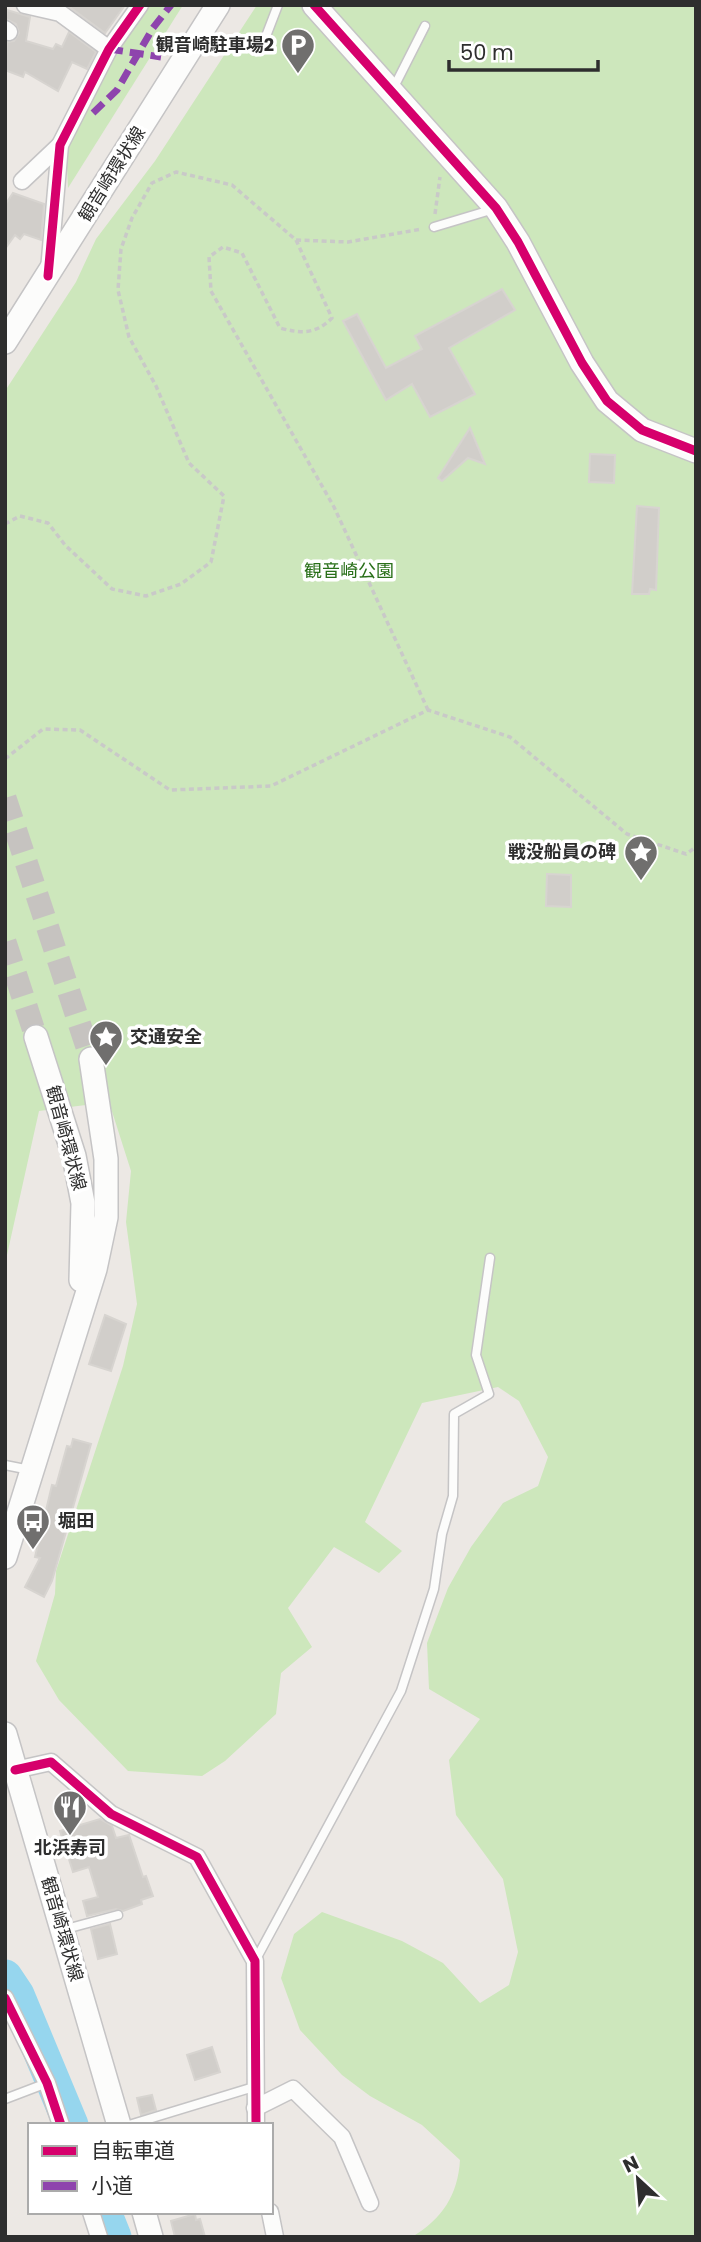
<svg xmlns="http://www.w3.org/2000/svg" width="701" height="2242" font-family="Poppins,'Noto Sans JP',sans-serif">
  <style>
    .green { fill: #cde7bc }
    .lines { fill: none; stroke-linecap: round; stroke-linejoin: round }
    .river { stroke: #96d6ee; stroke-width: 35 }
    .building { fill: #d1ceca; stroke: #d7d4d0; stroke-width: 2 }
    .secondary-tunnel { stroke: #c6c3c0; stroke-width: 23; stroke-dasharray: 23 11; stroke-linecap: butt }
    .lane-casing { stroke: #c5c4c5; stroke-width: 11 }
    .street-casing { stroke: #c5c4c5; stroke-width: 19 }
    .secondary-casing { stroke: #c5c4c5; stroke-width: 26 }
    .path { stroke: #c9c9c8; stroke-width: 3.5; stroke-dasharray: 5 3.5; stroke-linecap: butt }
    .lane { stroke: #fcfcfb; stroke-width: 8 }
    .street { stroke: #fcfcfb; stroke-width: 16 }
    .secondary { stroke: #fcfcfb; stroke-width: 23 }
    .quiet { stroke: #8e44ad; stroke-width: 7; stroke-dasharray: 14 7; stroke-linecap: butt }
    .cycleway-casing { stroke: #fff; stroke-width: 13 }
    .cycleway { stroke: #d6006c; stroke-width: 9 }
    .labels { text-anchor: middle; stroke-width: 7; stroke-linejoin: round; paint-order: stroke }
    .poi-label { font-size: 18px; font-weight: bold; fill: #2e2e2e; stroke: #fff; text-anchor: end }
    .street-label { font-size: 18px; fill: #2e2e2e; stroke: #fff }
    .park-label { font-size: 18px; fill: #296f19; stroke: #fff }
  </style>
  <rect width="100%" height="100%" fill="#ece8e4"/>
  <g class="green">
    <path d="M150,5H183L68,188L66,146L121,44Z"/>
    <path d="M257,5H696V2237H412C442,2219 458,2195 460,2160L422,2125L370,2096L342,2075L300,2030L281,1978L294,1934L322,1912L402,1941L443,1963L480,2003L509,1985L518,1952L503,1879L456,1815L449,1760L480,1719L429,1689L427,1643L448,1588L471,1547L503,1503L538,1486L548,1457L519,1401L498,1387L422,1403L365,1522L402,1551L379,1573L334,1547L288,1608L312,1647L281,1673L276,1714L225,1761L202,1776L128,1771L59,1700L36,1661L55,1594L56,1571L123,1366L137,1304L126,1222L131,1171L109,1102L39,1111L5,1264V391L76,282L96,239L155,161Z"/>
  </g>
  <g class="lines">
    <g class="river">
      <path d="M5,1977L17,1995L71,2125"/>
      <path d="M104,2212L114,2237"/>
    </g>
  </g>
  <g class="building">
    <path d="M67,5H125L105,33Z"/>
    <path d="M7,10L30,17L26,41L53,49L56,44L62,47L69,32L96,52L87,69L72,62L58,91L25,72L23,77L5,70L7,42L14,41L19,33L16,24L6,19Z"/>
    <path d="M13,193L44,204L41,240L24,234L20,239L15,235L5,249V205Z"/>
    <path d="M502,289L515,310L449,348L475,394L430,417L412,384L386,400L343,321L357,314L386,368L422,349L415,336Z"/>
    <path d="M470,428L485,464L468,458L442,481L438,478Z"/>
    <path d="M590,454L615,455L614,483L589,482Z"/>
    <path d="M637,506L659,508L656,590L650,589L649,594H632Z"/>
    <path d="M547,874L571,875V907L546,906Z"/>
    <path d="M105,1315L126,1324L111,1371L89,1364Z"/>
    <path d="M73,1439L91,1444L52,1581L44,1597L25,1587L40,1558L35,1557L52,1485L56,1486L67,1446L71,1447Z"/>
    <path d="M100,1819L112,1826L116,1838L129,1835L143,1877L146,1876L153,1896L141,1900L142,1904L123,1911L116,1909L87,1916L83,1901L98,1897L89,1867L73,1872L60,1831Z"/>
    <path d="M110,1924L117,1954L98,1959L91,1929Z"/>
    <path d="M212,2047L220,2072L195,2080L187,2055Z"/>
    <path d="M152,2095L156,2110L141,2115L137,2098Z"/>
    <path d="M195,2214L196,2220L200,2219L205,2237H175L171,2221Z"/>
  </g>
  <g class="lines">
    <g class="secondary-tunnel">
      <path d="M5,798L91,1059"/>
      <path d="M5,942L36,1037"/>
    </g>
    <g class="lane-casing">
      <g id="lane">
        <path d="M263,44L278,5"/>
        <path d="M393,89L425,26"/>
        <path d="M434,227L494,209"/>
        <path d="M5,1465L30,1470"/>
        <path d="M66,1929L118,1915"/>
        <path d="M255,1961L401,1691L434,1589L442,1534L453,1496L454,1414L489,1394L476,1355L490,1258"/>
        <path d="M5,2099L47,2083"/>
        <path d="M129,2125L257,2086"/>
      </g>
    </g>
    <g class="street-casing">
      <g id="street">
        <path d="M25,5L60,13L109,49"/>
        <path d="M5,29L9,32"/>
        <path d="M22,181L60,145"/>
        <path d="M49,270L60,145L109,49L140,5"/>
        <path d="M15,1770L51,1762L111,1814L197,1857L255,1961L256,2125"/>
        <path d="M5,1998L47,2083L61,2125"/>
        <path d="M255,2108L293,2089L342,2137L370,2203"/>
        <path d="M91,2212L99,2237"/>
        <path d="M270,2212L275,2237"/>
      </g>
    </g>
    <g class="secondary-casing">
      <g id="secondary">
        <path d="M314,5L496,208L518,242L582,363L607,401L642,430L696,451"/>
        <path d="M5,342L218,5"/>
        <path d="M36,1037L74,1156L83,1203L81,1280"/>
        <path d="M5,1557L95,1269L106,1217V1159L91,1059"/>
        <path d="M5,1734L119,2125"/>
        <path d="M144,2212L151,2237"/>
      </g>
    </g>
    <g class="path">
      <path d="M435,214L440,177"/>
      <path d="M296,240L332,318C316,334 302,334 280,328L242,253L223,247L209,257L211,291L334,507L428,710"/>
      <path d="M5,524L20,516L48,523L65,545L112,589L146,596L181,584L211,562L224,496L189,463L156,386L129,337L118,290L121,249L132,218L152,183L176,172L232,185L296,240L348,242L422,229"/>
      <path d="M5,759L43,729L80,730L170,790L271,786L428,710L510,737L627,834L686,854L696,847"/>
    </g>
    <use href="#lane" class="lane"/>
    <use href="#street" class="street"/>
    <use href="#secondary" class="secondary"/>
    <g class="quiet">
      <path d="M109,49L161,57"/>
      <path d="M93,113L117,90L153,28L171,5"/>
    </g>
    <g class="cycleway-casing">
      <g id="cycleway">
        <path d="M314,5L496,208L518,242L582,363L607,401L642,430L696,451"/>
        <path d="M48,276L60,145L109,49L140,5"/>
        <path d="M15,1770L51,1762L111,1814L197,1857L255,1961L256,2125"/>
        <path d="M5,1998L47,2083L61,2125"/>
      </g>
    </g>
    <use href="#cycleway" class="cycleway"/>
  </g>
  <defs>
    <g id="parking-pin" transform="scale(1.75)"><path d="M0 17L-7.5 6A9.5 9.5 0 1 1 7.5 6Z" fill="#706f6e" stroke="#fff"/><path d="M-3.5-5.5H1a3.5 3.5 0 0 1 0 7H-1V5.5H-3.5ZM-1-3.4V-.6H.8a1.4 1.4 0 0 0 0-2.8Z" fill="#fff"/></g>
    <g id="sight-pin" transform="scale(1.75)"><path d="M0 17L-7.5 6A9.5 9.5 0 1 1 7.5 6Z" fill="#706f6e" stroke="#fff"/><path d="M0-6L1.8-2.2L6-1.7L2.9 1.2L3.7 5.4L0 3.3L-3.7 5.4L-2.9 1.2L-6-1.7L-1.8-2.2Z" fill="#fff"/></g>
    <g id="bus-pin" transform="scale(1.75)"><path d="M0 17L-7.5 6A9.5 9.5 0 1 1 7.5 6Z" fill="#706f6e" stroke="#fff"/><path d="M-5-6H5V4H4V6H2V4H-2V6H-4V4H-5ZM-3.5-4V0h7V-4ZM-3.5 1.2v1.5H-2V1.2ZM2 1.2v1.5H3.5V1.2Z" fill="#fff"/></g>
    <g id="restaurant-pin" transform="scale(1.75)"><path d="M0 17L-7.5 6A9.5 9.5 0 1 1 7.5 6Z" fill="#706f6e" stroke="#fff"/><path d="M-5-6h1v4h1v-4h1v4h1v-4h1v5L-1.5 .5V6h-2V.5L-5-1ZM5-6V6H3V1.5H1.5Q1.5-4 5-6Z" fill="#fff"/></g>
  </defs>
  <g fill-rule="evenodd">
    <use href="#parking-pin" x="298" y="45"/>
    <use href="#sight-pin" x="641" y="852"/>
    <use href="#sight-pin" x="106" y="1037"/>
    <use href="#bus-pin" x="33" y="1521"/>
    <use href="#restaurant-pin" x="70" y="1807"/>
  </g>
  <g class="labels">
    <g class="poi-label">
      <text x="274" y="51">観音崎駐車場2</text>
      <text x="616" y="858">戦没船員の碑</text>
      <text x="130" y="1043" text-anchor="start">交通安全</text>
      <text x="58" y="1527" text-anchor="start">堀田</text>
      <text x="70" y="1854" text-anchor="middle">北浜寿司</text>
    </g>
    <g class="street-label">
      <text transform="translate(112 174) rotate(-58)" y="6">観音崎環状線</text>
      <text transform="translate(66 1138) rotate(75)" y="6">観音崎環状線</text>
      <text transform="translate(62 1929) rotate(74)" y="6">観音崎環状線</text>
    </g>
    <g class="park-label">
      <text x="349" y="577">観音崎公園</text>
    </g>
  </g>
  <rect width="701" height="2242" fill="none" stroke="#2e2e2e" stroke-width="14"/>
  <rect x="28" y="2123" width="245" height="91" fill="#ffffff" stroke="#ababab" stroke-width="2"/>
  <rect x="42" y="2146" width="35" height="10" fill="#d6006c" stroke="#ababab" stroke-width="2"/>
  <text x="91" y="2158" font-size="21" fill="#2e2e2e">自転車道</text>
  <rect x="42" y="2181" width="35" height="10" fill="#8e44ad" stroke="#ababab" stroke-width="2"/>
  <text x="91" y="2193" font-size="21" fill="#2e2e2e">小道</text>
  <g transform="translate(638 2179) rotate(334)" stroke="#ffffff" stroke-width="5" paint-order="stroke">
  <path d="M0-5L12 26L0 18L-12 26Z" fill="#2e2e2e"/>
  <text y="-10" font-size="19" font-weight="bold" text-anchor="middle" fill="#2e2e2e">N</text>
  </g>
  <path d="M449 60v10h149v-10" fill="none" stroke="#2e2e2e" stroke-width="3.5"/>
  <text x="460" y="60" font-size="21" fill="#2e2e2e" stroke="#ffffff" stroke-width="5" paint-order="stroke">50 m</text>
</svg>
